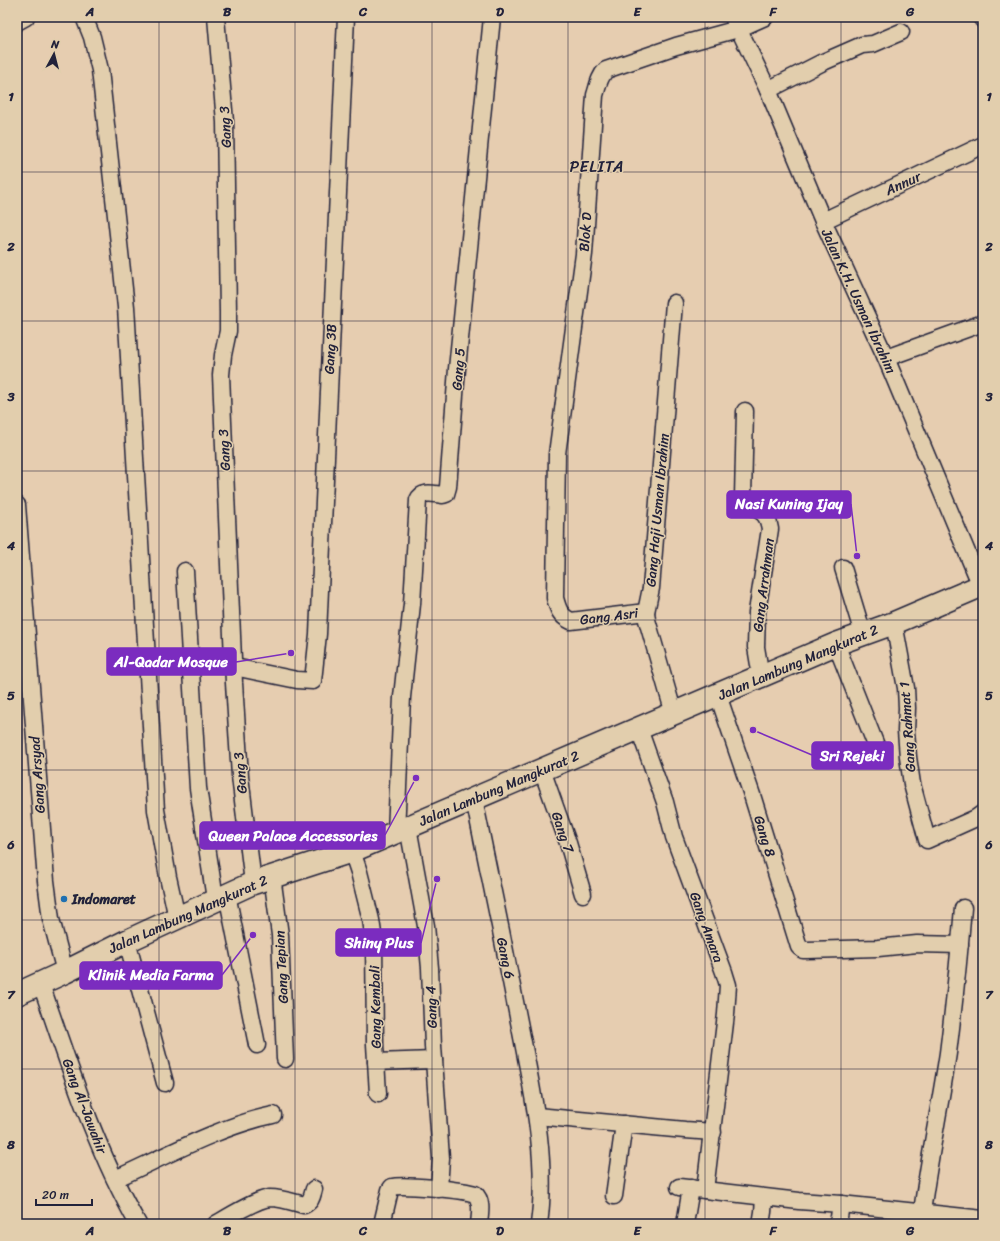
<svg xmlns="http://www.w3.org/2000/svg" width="1000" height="1241" font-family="Sriracha,sans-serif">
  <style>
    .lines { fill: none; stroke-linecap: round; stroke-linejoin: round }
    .street-casing { stroke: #22223b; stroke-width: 19 }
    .secondary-casing { stroke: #22223b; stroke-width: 25 }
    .street { stroke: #e2cead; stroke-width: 16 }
    .secondary { stroke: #e2cead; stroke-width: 22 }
    .grid { fill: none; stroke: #22223b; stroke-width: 1; stroke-opacity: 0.55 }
    .poi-dot { fill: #1f6fb2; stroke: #e2cead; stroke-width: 1.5 }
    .labels { text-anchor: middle; stroke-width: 3; stroke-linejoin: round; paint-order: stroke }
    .street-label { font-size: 14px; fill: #22223b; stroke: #e2cead }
    .poi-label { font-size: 14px; font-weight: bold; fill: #22223b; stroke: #e2cead; text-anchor: start }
    .quarter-label { font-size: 16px; letter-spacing: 1px; fill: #22223b; stroke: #e2cead }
    .leader { fill: none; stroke: #7b2cbf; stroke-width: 1.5 }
    .callout-dot { fill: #7b2cbf; stroke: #e2cead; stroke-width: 1.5 }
    .callout { fill: #7b2cbf; stroke: #7b2cbf; stroke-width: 1.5 }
    .callout-label { font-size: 15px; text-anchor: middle; font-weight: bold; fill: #fff }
    .neatline { fill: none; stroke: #22223b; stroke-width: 1.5 }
    .grid-label { font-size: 13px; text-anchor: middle; font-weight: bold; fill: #22223b }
  </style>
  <rect width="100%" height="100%" fill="#e6cdb0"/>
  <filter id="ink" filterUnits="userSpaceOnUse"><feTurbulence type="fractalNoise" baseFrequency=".025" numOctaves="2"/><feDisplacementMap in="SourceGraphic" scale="8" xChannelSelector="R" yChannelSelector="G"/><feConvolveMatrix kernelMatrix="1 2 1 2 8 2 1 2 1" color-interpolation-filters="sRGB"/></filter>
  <g filter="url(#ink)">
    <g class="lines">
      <g class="street-casing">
        <g id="street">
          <path d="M84,17L92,37L100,70L126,307L156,810L168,877L177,918"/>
          <path d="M216,17L225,122L228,312V331L223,355L221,375L234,683L240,776L253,883"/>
          <path d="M733,17L768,90L823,221L886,358L981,586"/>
          <path d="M981,17L983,20"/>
          <path d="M17,22L26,17"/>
          <path d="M768,90L821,63L862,45L873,44L901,32"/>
          <path d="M823,221L983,145"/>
          <path d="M674,303L651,588L646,612L647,620L674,714"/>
          <path d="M886,358L983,323"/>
          <path d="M745,411L743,497C747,509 757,506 764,514C768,518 769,523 770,529L757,612L756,647L761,677"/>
          <path d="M17,505L46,881L51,919L65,972"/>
          <path d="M843,568L863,634"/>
          <path d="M185,571L198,788L215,899"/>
          <path d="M646,612L571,621C560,616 558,609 555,598L557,454L584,254L595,95C598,86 599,77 606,70L676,46L738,29L765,17"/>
          <path d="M894,623L906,688L907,708L906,731L908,757L912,784L927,840L976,818L983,813"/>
          <path d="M836,644L879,753"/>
          <path d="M234,667L297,680L313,681L318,634L346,17"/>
          <path d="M718,695L752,795L799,947L803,950H807L878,948L917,944L960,945"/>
          <path d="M639,729L665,802L674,837L724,972L728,985L726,1014L705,1190"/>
          <path d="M542,770L568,843L583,894"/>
          <path d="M474,799C490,877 506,954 521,1032C533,1094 548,1161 539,1224"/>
          <path d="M408,827L426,926L430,968L433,1046L441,1158L439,1189"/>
          <path d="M396,832L402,697L412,604L418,500C422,490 434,494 443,495L446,494L448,487L457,369L492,17"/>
          <path d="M352,851L359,872L371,920L374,940L375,1044L378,1094"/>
          <path d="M272,876L280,935L285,1059"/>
          <path d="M227,894L257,1045"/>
          <path d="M127,941L165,1083"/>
          <path d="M41,984C69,1065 95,1149 138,1224"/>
          <path d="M376,1062L434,1060"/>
          <path d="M537,1116L685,1130L713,1132"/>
          <path d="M115,1179C164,1157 220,1126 273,1115"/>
          <path d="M679,1187L799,1201L841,1204L983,1219"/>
          <path d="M614,1196L624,1124"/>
          <path d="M922,1212C929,1159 940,1106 948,1053C954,1005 959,956 963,908"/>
          <path d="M216,1224C228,1217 257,1199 270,1198C281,1198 293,1202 304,1205C312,1201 312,1196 314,1189"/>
          <path d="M382,1224L390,1190L392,1187C402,1184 465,1190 475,1194C483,1201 480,1214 479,1224"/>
          <path d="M685,1224L691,1188"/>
          <path d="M761,1224L763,1212L764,1198"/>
          <path d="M838,1224L841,1204"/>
        </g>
      </g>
      <g class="secondary-casing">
        <path id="secondary" d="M17,994L65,972L127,941L253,883L352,851L836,644L894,623L983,585"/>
      </g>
      <use href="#street" class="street"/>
      <use href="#secondary" class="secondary"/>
    </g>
  </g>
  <path class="grid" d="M159,17V1224M295,17V1224M432,17V1224M568,17V1224M705,17V1224M841,17V1224M17,172H983M17,321H983M17,471H983M17,620H983M17,770H983M17,920H983M17,1069H983"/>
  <circle class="poi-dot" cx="64" cy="899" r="4"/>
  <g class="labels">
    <g class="street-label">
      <text transform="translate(225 127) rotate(-93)" y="5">Gang 3</text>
      <text transform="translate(903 183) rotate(-25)" y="5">Annur</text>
      <text transform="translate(585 232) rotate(-86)" y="5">Blok D</text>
      <text transform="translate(859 301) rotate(65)" y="5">Jalan K.H. Usman Ibrahim</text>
      <text transform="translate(330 349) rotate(-87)" y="5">Gang 3B</text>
      <text transform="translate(458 369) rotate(-85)" y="5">Gang 5</text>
      <text transform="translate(224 450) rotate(-93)" y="5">Gang 3</text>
      <text transform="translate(657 510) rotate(-85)" y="5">Gang Haji Usman Ibrahim</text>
      <text transform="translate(763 585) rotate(-83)" y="5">Gang Arrahman</text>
      <text transform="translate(609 616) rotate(-7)" y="5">Gang Asri</text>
      <text transform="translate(798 662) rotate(-23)" y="5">Jalan Lambung Mangkurat 2</text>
      <text transform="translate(907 727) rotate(-94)" y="5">Gang Rahmat 1</text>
      <text transform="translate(240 773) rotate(-95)" y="5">Gang 3</text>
      <text transform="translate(37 775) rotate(-94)" y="5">Gang Arsyad</text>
      <text transform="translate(499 788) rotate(-23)" y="5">Jalan Lambung Mangkurat 2</text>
      <text transform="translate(563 832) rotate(71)" y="5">Gang 7</text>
      <text transform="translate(765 836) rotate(73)" y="5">Gang 8</text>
      <text transform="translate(188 914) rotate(-24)" y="5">Jalan Lambung Mangkurat 2</text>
      <text transform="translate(707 927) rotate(70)" y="5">Gang Amara</text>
      <text transform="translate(506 958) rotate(78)" y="5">Gang 6</text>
      <text transform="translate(281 967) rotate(-93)" y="5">Gang Tepian</text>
      <text transform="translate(375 1007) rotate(-91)" y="5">Gang Kembali</text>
      <text transform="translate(431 1007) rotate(-92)" y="5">Gang 4</text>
      <text transform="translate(85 1106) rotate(69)" y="5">Gang Al-Jawahir</text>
    </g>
    <g class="poi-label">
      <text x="72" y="904">Indomaret</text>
    </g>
    <g class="quarter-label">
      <text x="597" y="172">PELITA</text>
    </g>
  </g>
  <path class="leader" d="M857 556L851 504M291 653L236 662M753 730L812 755M416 778L385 835M437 879L421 943M253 935L222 975"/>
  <g class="callout-dot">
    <circle cx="857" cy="556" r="4"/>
    <circle cx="291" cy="653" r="4"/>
    <circle cx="753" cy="730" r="4"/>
    <circle cx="416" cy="778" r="4"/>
    <circle cx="437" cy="879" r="4"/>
    <circle cx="253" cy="935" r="4"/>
  </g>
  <g class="callout">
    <rect x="727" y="491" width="124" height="27" rx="4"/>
    <rect x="107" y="648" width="129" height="27" rx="4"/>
    <rect x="812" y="742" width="81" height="27" rx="4"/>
    <rect x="200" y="822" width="185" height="27" rx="4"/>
    <rect x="336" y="929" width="85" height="27" rx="4"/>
    <rect x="80" y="962" width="142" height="27" rx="4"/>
  </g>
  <g class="callout-label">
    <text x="789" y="509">Nasi Kuning Ijay</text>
    <text x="171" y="667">Al-Qadar Mosque</text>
    <text x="852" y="761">Sri Rejeki</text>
    <text x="293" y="841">Queen Palace Accessories</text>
    <text x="379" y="948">Shiny Plus</text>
    <text x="151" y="980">Klinik Media Farma</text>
  </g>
  <rect width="1000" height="1241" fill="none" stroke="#e2cead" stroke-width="44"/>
  <g transform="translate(54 54) rotate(7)" stroke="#e2cead" stroke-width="3" paint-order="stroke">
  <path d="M0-3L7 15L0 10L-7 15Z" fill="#22223b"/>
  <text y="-6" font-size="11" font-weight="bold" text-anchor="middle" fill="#22223b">N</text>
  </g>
  <path d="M36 1199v6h56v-6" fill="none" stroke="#22223b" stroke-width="2"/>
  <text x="42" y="1199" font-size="12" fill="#22223b" stroke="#e2cead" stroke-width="3" paint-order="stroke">20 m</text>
  <rect x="22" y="22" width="956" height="1197" class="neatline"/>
  <g class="grid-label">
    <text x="90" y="16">A</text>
    <text x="227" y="16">B</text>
    <text x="363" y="16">C</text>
    <text x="500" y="16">D</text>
    <text x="637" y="16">E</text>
    <text x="773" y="16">F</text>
    <text x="910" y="16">G</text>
    <text x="11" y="101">1</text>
    <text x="989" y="101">1</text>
    <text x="11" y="251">2</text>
    <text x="989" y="251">2</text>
    <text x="11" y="401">3</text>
    <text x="989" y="401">3</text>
    <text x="11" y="550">4</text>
    <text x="989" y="550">4</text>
    <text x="11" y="700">5</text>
    <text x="989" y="700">5</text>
    <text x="11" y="849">6</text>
    <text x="989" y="849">6</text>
    <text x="11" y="999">7</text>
    <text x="989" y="999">7</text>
    <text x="11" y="1149">8</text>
    <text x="989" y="1149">8</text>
    <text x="90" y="1235">A</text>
    <text x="227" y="1235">B</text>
    <text x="363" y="1235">C</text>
    <text x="500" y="1235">D</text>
    <text x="637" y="1235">E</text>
    <text x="773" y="1235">F</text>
    <text x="910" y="1235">G</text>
  </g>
</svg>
